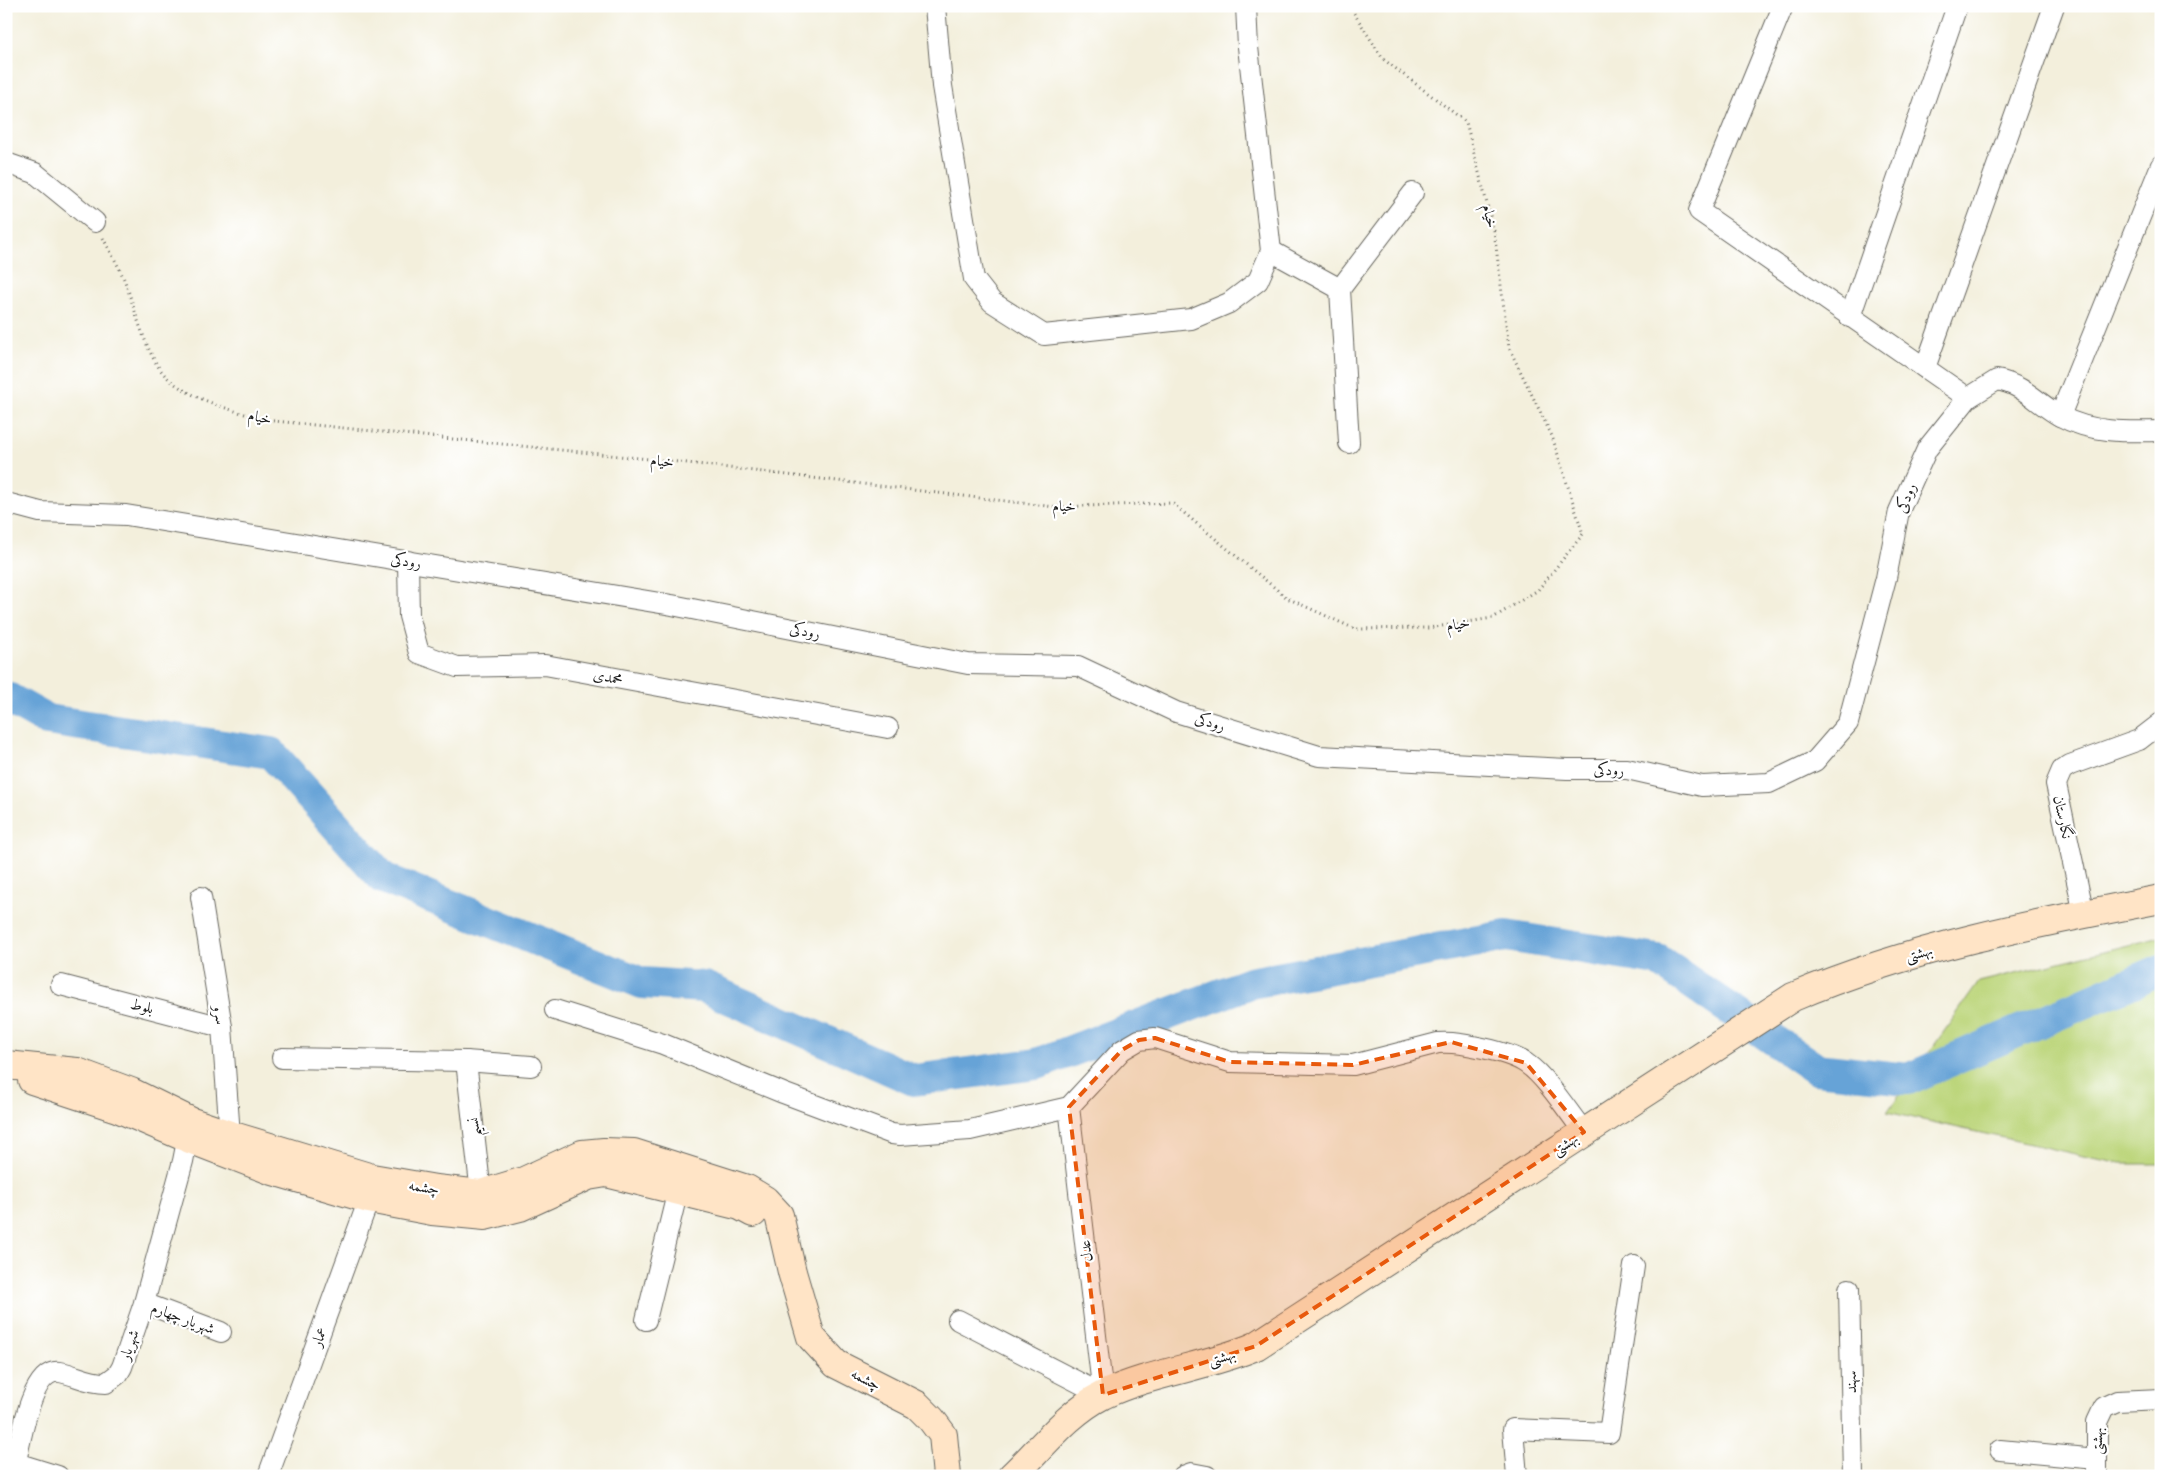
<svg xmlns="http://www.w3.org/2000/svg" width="2167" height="1482" font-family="Alegreya,Amiri,serif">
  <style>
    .green { fill: #bcd57a; stroke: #6c784b }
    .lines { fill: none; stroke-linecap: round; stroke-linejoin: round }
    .river { stroke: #66a3d7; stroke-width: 32 }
    .street-casing { stroke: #67665f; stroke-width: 22 }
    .secondary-casing { stroke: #67665f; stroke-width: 30 }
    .path { stroke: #67665f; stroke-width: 3; stroke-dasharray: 1 4; stroke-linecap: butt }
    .street { stroke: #fff; stroke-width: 20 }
    .secondary { stroke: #ffe4c6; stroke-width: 28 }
    .marked { fill: #e8590c; fill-opacity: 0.2; stroke: #e8590c; stroke-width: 4; stroke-dasharray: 10 6; stroke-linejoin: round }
    .labels { text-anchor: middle; stroke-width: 4.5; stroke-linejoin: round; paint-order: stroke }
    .street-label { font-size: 15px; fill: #1c1c1c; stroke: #fff }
  </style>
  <rect width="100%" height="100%" fill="#fff"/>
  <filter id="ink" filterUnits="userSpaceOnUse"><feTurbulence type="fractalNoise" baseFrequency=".02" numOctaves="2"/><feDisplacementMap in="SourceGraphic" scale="10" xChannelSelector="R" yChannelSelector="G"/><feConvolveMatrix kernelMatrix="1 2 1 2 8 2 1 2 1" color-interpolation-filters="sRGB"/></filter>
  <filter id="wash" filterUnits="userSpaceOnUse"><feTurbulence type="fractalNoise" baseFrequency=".0096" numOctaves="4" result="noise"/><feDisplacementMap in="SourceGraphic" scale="20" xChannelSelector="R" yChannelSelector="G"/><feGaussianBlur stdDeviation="1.12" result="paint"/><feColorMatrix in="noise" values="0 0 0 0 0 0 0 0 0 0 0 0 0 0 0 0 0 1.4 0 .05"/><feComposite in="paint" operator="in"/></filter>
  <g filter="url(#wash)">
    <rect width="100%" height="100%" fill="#f3efdc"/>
    <path class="green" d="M2161,937V1164H2120L1887,1112L1979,982Z"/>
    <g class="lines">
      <path class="river" d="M6,697L47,720L271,753L383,878L642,983L704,987L914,1080L1037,1064L1250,983L1506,936L1658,960L1816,1069L1908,1079L2161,970"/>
    </g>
  </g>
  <g filter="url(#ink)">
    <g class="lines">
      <g class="street-casing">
        <g id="street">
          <path d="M935,6L942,86L974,279L992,302L1044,335L1191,319L1229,303L1258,281L1271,251L1248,47L1246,6"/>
          <path d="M1783,6L1699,211L1968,398"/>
          <path d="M6,163L35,173L95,222"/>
          <path d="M1271,251L1340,289L1349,443"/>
          <path d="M1340,289L1413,193"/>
          <path d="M1850,317L1957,6"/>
          <path d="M1925,368L2054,6"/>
          <path d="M2060,416L2161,165"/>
          <path d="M6,503L40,512L126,515L672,605L968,664L1078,666L1176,712L1319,756L1567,769H1627L1702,786L1769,783L1815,761L1848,723L1886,578L1899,511L1927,449L1968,398L1997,380C2024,385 2037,403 2060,416C2091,433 2127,432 2161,431"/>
          <path d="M408,561L409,616L419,653L457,667L545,665L888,728"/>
          <path d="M201,897L222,1027L230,1135"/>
          <path d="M2084,914L2056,784L2062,770L2070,765L2139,740L2161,723"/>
          <path d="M61,985L222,1027"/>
          <path d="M555,1010L663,1044L783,1093L892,1134L900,1135L970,1130L1069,1107L1122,1050L1139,1040L1155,1038L1230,1062L1353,1065L1438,1043C1458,1041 1511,1052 1527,1064C1546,1077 1569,1113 1584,1132"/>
          <path d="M282,1058L466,1061L531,1066"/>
          <path d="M466,1061L481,1194"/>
          <path d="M1069,1107L1103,1395"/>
          <path d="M1849,1289L1853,1476"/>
          <path d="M144,1303L221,1332"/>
          <path d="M646,1320L678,1190"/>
          <path d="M958,1320L1103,1395"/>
          <path d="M2000,1450L2097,1459"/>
          <path d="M16,1463L58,1476"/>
          <path d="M13,1476C19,1454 28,1367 60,1372C77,1375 86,1383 106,1383L118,1374L122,1367L144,1303L183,1161L190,1126"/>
          <path d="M268,1476L369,1199"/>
          <path d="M1183,1476L1191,1473L1207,1476"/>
          <path d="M1517,1476L1513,1429L1609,1433L1634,1266"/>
          <path d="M2097,1476V1422L2104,1407L2117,1401L2161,1399"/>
        </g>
      </g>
      <g class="secondary-casing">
        <g id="secondary">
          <path d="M6,1065L77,1072L131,1092L192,1122L230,1135L372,1178L436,1189L481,1194L524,1181L582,1154L604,1152L634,1153L747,1189L765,1200L779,1215L792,1272L811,1337L836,1364L917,1405L931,1419L943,1435L947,1476"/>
          <path d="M32,1080L117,1108L187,1138L270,1170L369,1199L432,1211L485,1216L520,1207L588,1176L606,1173L740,1206L753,1213"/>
          <path d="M1012,1476C1041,1449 1067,1413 1103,1395C1152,1372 1207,1367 1256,1346L1793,997C1911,947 2036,923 2161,899"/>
        </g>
      </g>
      <path class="path" d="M103,238C110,251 118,265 124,279C134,305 145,352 163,373C184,398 235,411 265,420L679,462L1055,507L1172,503L1287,598L1355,629L1429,628L1493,618L1538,590L1583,534L1552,436L1509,348L1494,231L1466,122L1383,59L1352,10L1353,6"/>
      <use href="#street" class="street"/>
      <use href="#secondary" class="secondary"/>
    </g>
  </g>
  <path class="marked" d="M1155,1038L1230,1062L1353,1065L1451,1042L1526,1063L1584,1132L1256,1346L1103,1395L1069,1107L1122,1050L1139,1040Z"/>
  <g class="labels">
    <g class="street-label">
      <text transform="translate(1490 216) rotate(76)" y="5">خیام</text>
      <text transform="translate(260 417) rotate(13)" y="5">خیام</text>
      <text transform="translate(662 461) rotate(6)" y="5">خیام</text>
      <text transform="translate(1906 498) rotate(-68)" y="5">رودکی</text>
      <text x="1064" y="511">خیام</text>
      <text transform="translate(406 561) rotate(9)" y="5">رودکی</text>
      <text transform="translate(1458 624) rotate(-9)" y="5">خیام</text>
      <text transform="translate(805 631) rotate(11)" y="5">رودکی</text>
      <text transform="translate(608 677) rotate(11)" y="5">محمدی</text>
      <text transform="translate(1210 722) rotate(17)" y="5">رودکی</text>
      <text transform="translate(1609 770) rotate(2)" y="5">رودکی</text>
      <text transform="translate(2063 817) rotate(78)" y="5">نگارستان</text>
      <text transform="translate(1919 953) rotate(-15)" y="5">بهشتی</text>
      <text transform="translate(142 1006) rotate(14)" y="5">بلوط</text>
      <text transform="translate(220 1015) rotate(81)" y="5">سرو</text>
      <text transform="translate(474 1127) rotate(-96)" y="5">نسیم</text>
      <text transform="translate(1565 1144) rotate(-33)" y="5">بهشتی</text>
      <text transform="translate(424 1187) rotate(9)" y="5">چشمه</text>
      <text transform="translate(1086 1251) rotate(-97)" y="5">عدل</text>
      <text transform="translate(183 1318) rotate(20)" y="5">شهریار چهارم</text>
      <text transform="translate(319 1337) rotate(-70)" y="5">عمار</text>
      <text transform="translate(129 1345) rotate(-71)" y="5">شهریار</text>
      <text transform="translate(1222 1357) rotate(-15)" y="5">بهشتی</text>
      <text transform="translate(866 1379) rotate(27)" y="5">چشمه</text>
      <text transform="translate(1851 1382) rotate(-91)" y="5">سهند</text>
      <text transform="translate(2097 1441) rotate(-89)" y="5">بهشتی</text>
    </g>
  </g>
  <rect width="2167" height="1482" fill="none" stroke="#fff" stroke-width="25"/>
</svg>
